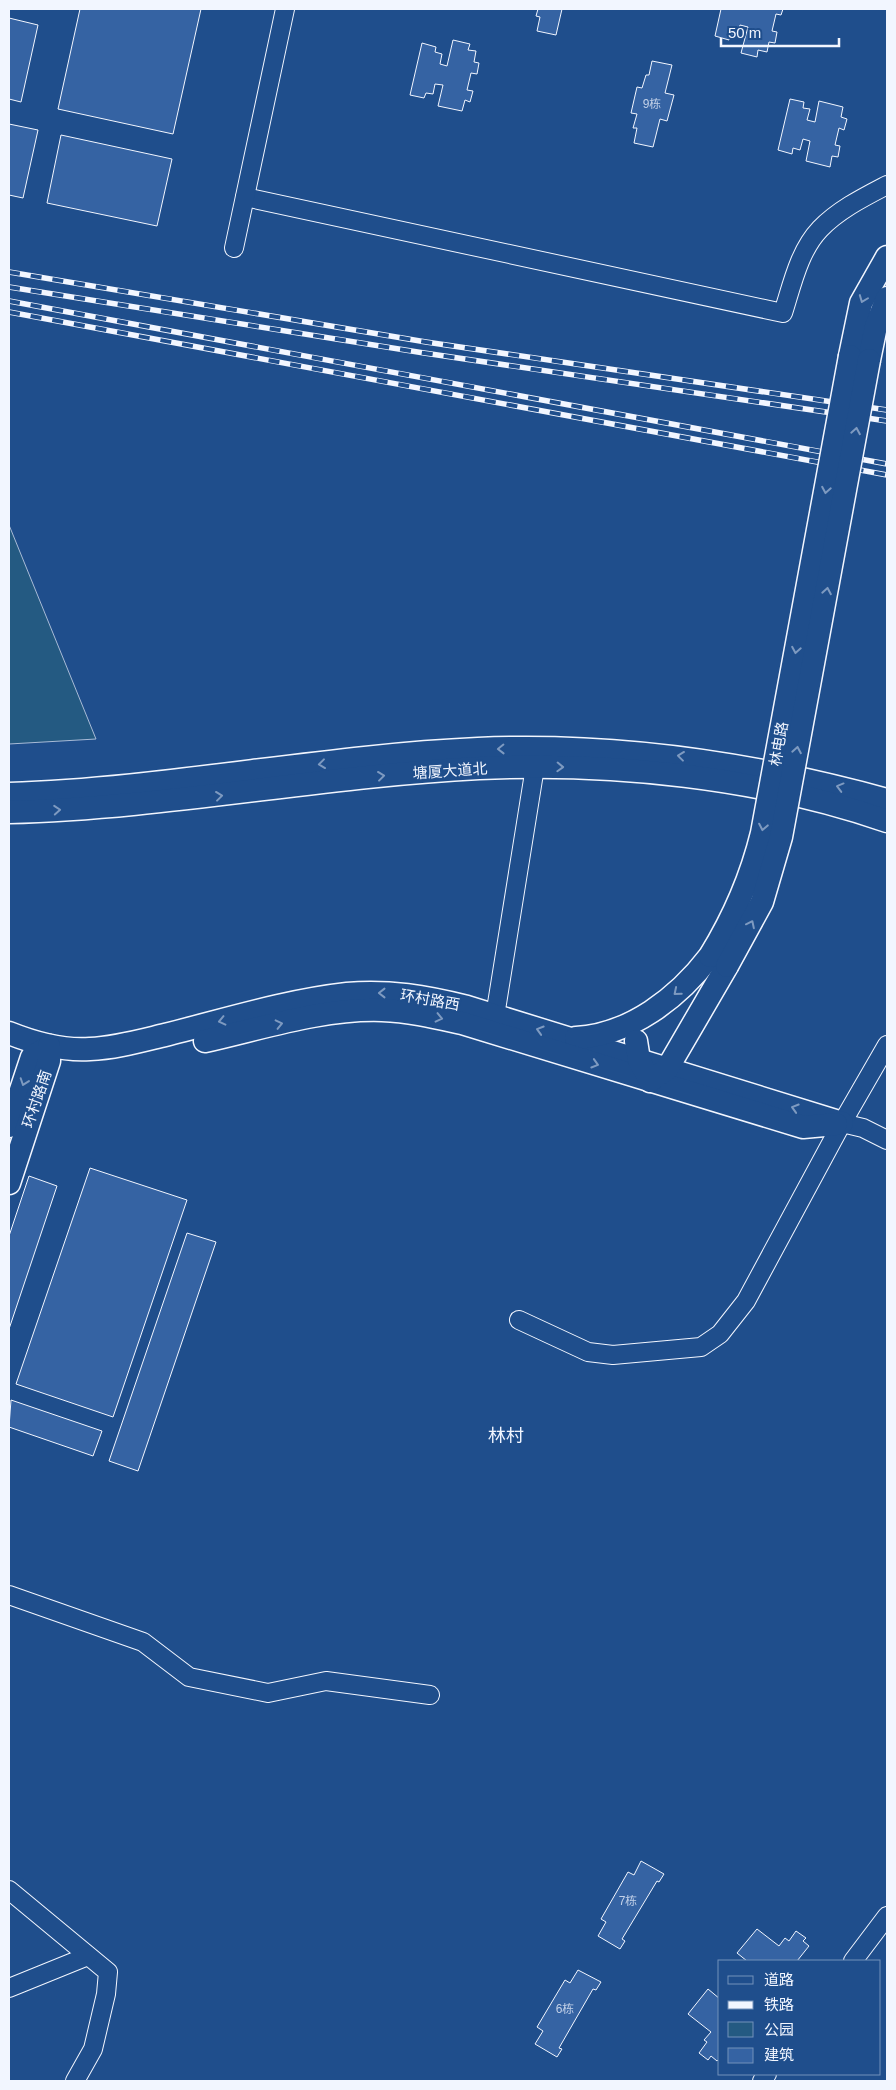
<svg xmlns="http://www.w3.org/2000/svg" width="896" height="2090" font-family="Arial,'Noto Sans SC',sans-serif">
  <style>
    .green { fill: #245a82; stroke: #a8bbd7 }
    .building { fill: #3563a3; stroke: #f2f6ff }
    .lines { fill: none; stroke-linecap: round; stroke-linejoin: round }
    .minor-casing { stroke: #f2f6ff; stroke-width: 20 }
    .major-casing { stroke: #f2f6ff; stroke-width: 25 }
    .minor { stroke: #1f4e8c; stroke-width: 18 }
    .major { stroke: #1f4e8c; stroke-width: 22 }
    .rail-casing { stroke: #f2f6ff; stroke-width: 5.5 }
    .rail { stroke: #1f4e8c; stroke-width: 4; stroke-dasharray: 11; stroke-linecap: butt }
    .major-bridge-casing { stroke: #f2f6ff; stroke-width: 25; stroke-linecap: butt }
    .major-bridge { stroke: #1f4e8c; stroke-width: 22 }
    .oneway { stroke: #7e9ac0 }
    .labels { text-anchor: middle; stroke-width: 4; stroke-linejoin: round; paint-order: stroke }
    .number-label { font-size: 12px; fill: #c3d1e8 }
    .street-label { font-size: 15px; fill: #f2f6ff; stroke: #1f4e8c }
    .quarter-label { font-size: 18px; fill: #f2f6ff; stroke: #1f4e8c }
  </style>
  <rect width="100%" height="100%" fill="#1f4e8c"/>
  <path class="green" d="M9,525L96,739L9,744Z"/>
  <g class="building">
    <path d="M80,9H201L173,134L58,109Z"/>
    <path d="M538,9H562L556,35L537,31L540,17L536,16Z"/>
    <path d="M721,9H783L781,15L776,14L772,31L777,32L775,43L769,42L767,52L758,50L757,57L741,53L748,27L740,25L737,36L730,34L729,40L715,36Z"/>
    <path d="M9,18L38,25L21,102L9,99Z"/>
    <path d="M453,40L470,44L468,50L476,51L474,62L479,63L477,74L471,73L467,90L473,91L470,102L465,100L462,111L438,106L443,85L435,84L433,94L426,93L424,98L410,95L422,43L436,47L435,52L442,54L440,64L447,66Z"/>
    <path d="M652,61L672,65L665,93L674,95L667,121L660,119L653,147L634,143L637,128H633L637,114L631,113L637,87L642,88L646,75H649Z"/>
    <path d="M790,99L804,102L803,108L810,109L807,120L815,122L819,101L843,107L841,117L847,119L844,130L839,128L835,145L840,146L838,157L832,156L830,167L806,161L810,141L803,139L800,150L793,148L792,154L778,150Z"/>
    <path d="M9,124L38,130L23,198L9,195Z"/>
    <path d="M61,135L172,159L157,226L47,203Z"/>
    <path d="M90,1168L187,1200L113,1417L16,1384Z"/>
    <path d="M29,1176L57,1186L9,1329V1236Z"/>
    <path d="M187,1233L216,1242L138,1471L109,1461Z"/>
    <path d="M11,1400L102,1431L93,1456L9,1427Z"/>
    <path d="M641,1861L664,1874L659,1882L657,1881L622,1939L625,1941L620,1949L598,1936L606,1922L601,1919L628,1872L634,1875Z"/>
    <path d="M757,1929L779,1946L785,1938L789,1941L796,1931L806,1938L803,1941L809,1946L797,1961H747L737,1953Z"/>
    <path d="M578,1970L601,1982L596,1990L593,1989L559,2048L562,2049L557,2057L535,2044L543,2031L537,2027L565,1980L570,1983Z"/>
    <path d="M708,1989L720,1999V2058L717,2061L711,2056L708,2060L699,2053L707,2042L704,2040L711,2032L688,2014Z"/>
  </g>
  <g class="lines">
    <g class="minor-casing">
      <g id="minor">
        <path d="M245,197L783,313C792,285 799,251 820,229C838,210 864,197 887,185"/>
        <path d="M234,248L285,9"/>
        <path d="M495,1016L535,767"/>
        <path d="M842,1123L863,1128L887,1140"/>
        <path d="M519,1320L588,1352L613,1355L701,1347L720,1334L746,1301L842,1123L887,1045"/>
        <path d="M9,1595L143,1642L189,1677L268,1693L326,1681L430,1695"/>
        <path d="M9,1890L108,1972L106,1994L93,2049L75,2081"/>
        <path d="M853,1961L887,1916"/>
        <path d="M9,1988L88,1956"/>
        <path d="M762,2081L767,2074"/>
      </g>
    </g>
    <g class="major-casing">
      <g id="major">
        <path d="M850,356L861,303L887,257"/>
        <path d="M869,360L876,326L887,298"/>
        <path d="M9,794C166,789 321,756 478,749C618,743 753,763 887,800"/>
        <path d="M9,812C166,808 321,776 479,768C612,762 760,777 887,821"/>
        <path d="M9,1033C34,1043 62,1051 90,1049C115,1048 140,1041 165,1035C225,1020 285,1001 347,994C388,990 427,997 467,1007L842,1123"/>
        <path d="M576,1038C630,1035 678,998 710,956"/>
        <path d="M205,1041C263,1028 323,1008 382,1010C410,1011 435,1017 462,1023L803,1127L836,1124"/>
        <path d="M636,1041L639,1060L650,1081L667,1069L727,966"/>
        <path d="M9,1126L32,1057L49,1046"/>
        <path d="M9,1183L49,1061V1046"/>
      </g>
    </g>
    <use href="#minor" class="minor"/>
    <use href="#major" class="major"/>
    <g class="rail-casing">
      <g id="rail">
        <path d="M9,272L426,342L887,410"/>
        <path d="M9,287L424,353L887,421"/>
        <path d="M9,301L887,464"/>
        <path d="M9,312L887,475"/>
      </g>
    </g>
    <use href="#rail" class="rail"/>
    <g class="major-bridge-casing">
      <g id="major-bridge">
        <path d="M710,956C734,917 751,878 762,833L850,356"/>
        <path d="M727,966L762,902L781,837L869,360"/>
      </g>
    </g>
    <use href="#major-bridge" class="major-bridge"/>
  </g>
  <defs><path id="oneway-chevron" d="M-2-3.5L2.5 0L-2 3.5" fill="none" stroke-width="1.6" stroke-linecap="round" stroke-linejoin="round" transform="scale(1.25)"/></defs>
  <g class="oneway">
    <use href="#oneway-chevron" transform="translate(863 299) rotate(111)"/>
    <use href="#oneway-chevron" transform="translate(856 431) rotate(-80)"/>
    <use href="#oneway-chevron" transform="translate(826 490) rotate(100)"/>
    <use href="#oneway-chevron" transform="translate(827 591) rotate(-80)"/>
    <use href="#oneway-chevron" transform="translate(796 650) rotate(100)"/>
    <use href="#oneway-chevron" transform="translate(501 749) rotate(179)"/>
    <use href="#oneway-chevron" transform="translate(797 750) rotate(-80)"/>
    <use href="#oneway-chevron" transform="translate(681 756) rotate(-173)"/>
    <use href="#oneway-chevron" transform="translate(322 764) rotate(173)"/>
    <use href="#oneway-chevron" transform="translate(560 767) rotate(2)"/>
    <use href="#oneway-chevron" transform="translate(381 776) rotate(-7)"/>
    <use href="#oneway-chevron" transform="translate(840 787) rotate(-165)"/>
    <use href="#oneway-chevron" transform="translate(219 796) rotate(-7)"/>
    <use href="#oneway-chevron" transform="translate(57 810) rotate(-4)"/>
    <use href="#oneway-chevron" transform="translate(763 827) rotate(101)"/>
    <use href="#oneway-chevron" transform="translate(751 924) rotate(-64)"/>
    <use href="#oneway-chevron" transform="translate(677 992) rotate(140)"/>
    <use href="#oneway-chevron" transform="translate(382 993) rotate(-180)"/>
    <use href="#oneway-chevron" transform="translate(439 1018) rotate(13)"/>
    <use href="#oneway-chevron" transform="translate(222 1021) rotate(167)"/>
    <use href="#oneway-chevron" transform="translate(279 1024) rotate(-13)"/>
    <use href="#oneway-chevron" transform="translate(540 1030) rotate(-163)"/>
    <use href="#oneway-chevron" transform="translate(595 1064) rotate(17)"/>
    <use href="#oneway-chevron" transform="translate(24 1082) rotate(109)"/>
    <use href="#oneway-chevron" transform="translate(795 1108) rotate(-163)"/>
  </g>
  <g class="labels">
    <g class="number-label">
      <text x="652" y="108">9栋</text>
      <text x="628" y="1905">7栋</text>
      <text x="565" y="2013">6栋</text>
    </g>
    <g class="street-label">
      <text transform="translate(779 744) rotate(-80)" y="5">林电路</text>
      <text transform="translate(450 771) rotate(-4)" y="5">塘厦大道北</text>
      <text transform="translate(430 1000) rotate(10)" y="5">环村路西</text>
      <text transform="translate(37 1099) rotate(-71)" y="5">环村路南</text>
    </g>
    <g class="quarter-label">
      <text x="506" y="1442">林村</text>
    </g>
  </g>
  <rect width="896" height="2090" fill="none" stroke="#f2f6ff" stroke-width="20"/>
  <rect x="718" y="1960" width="162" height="115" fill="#1f4e8c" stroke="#7391ba"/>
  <rect x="728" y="1976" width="25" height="8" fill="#1f4e8c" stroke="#7391ba"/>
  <text x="764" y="1985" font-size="15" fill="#f2f6ff">道路</text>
  <rect x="728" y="2001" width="25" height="8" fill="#f2f6ff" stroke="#7391ba"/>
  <text x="764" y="2010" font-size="15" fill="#f2f6ff">铁路</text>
  <rect x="728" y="2022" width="25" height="15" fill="#245a82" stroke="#7391ba"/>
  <text x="764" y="2035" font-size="15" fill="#f2f6ff">公园</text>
  <rect x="728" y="2048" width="25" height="15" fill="#3563a3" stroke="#7391ba"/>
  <text x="764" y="2060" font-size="15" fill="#f2f6ff">建筑</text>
  <path d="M721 38v8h118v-8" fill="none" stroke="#f2f6ff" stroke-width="2.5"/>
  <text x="728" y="38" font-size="15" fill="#f2f6ff" stroke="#1f4e8c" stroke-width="4" paint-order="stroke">50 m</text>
</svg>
